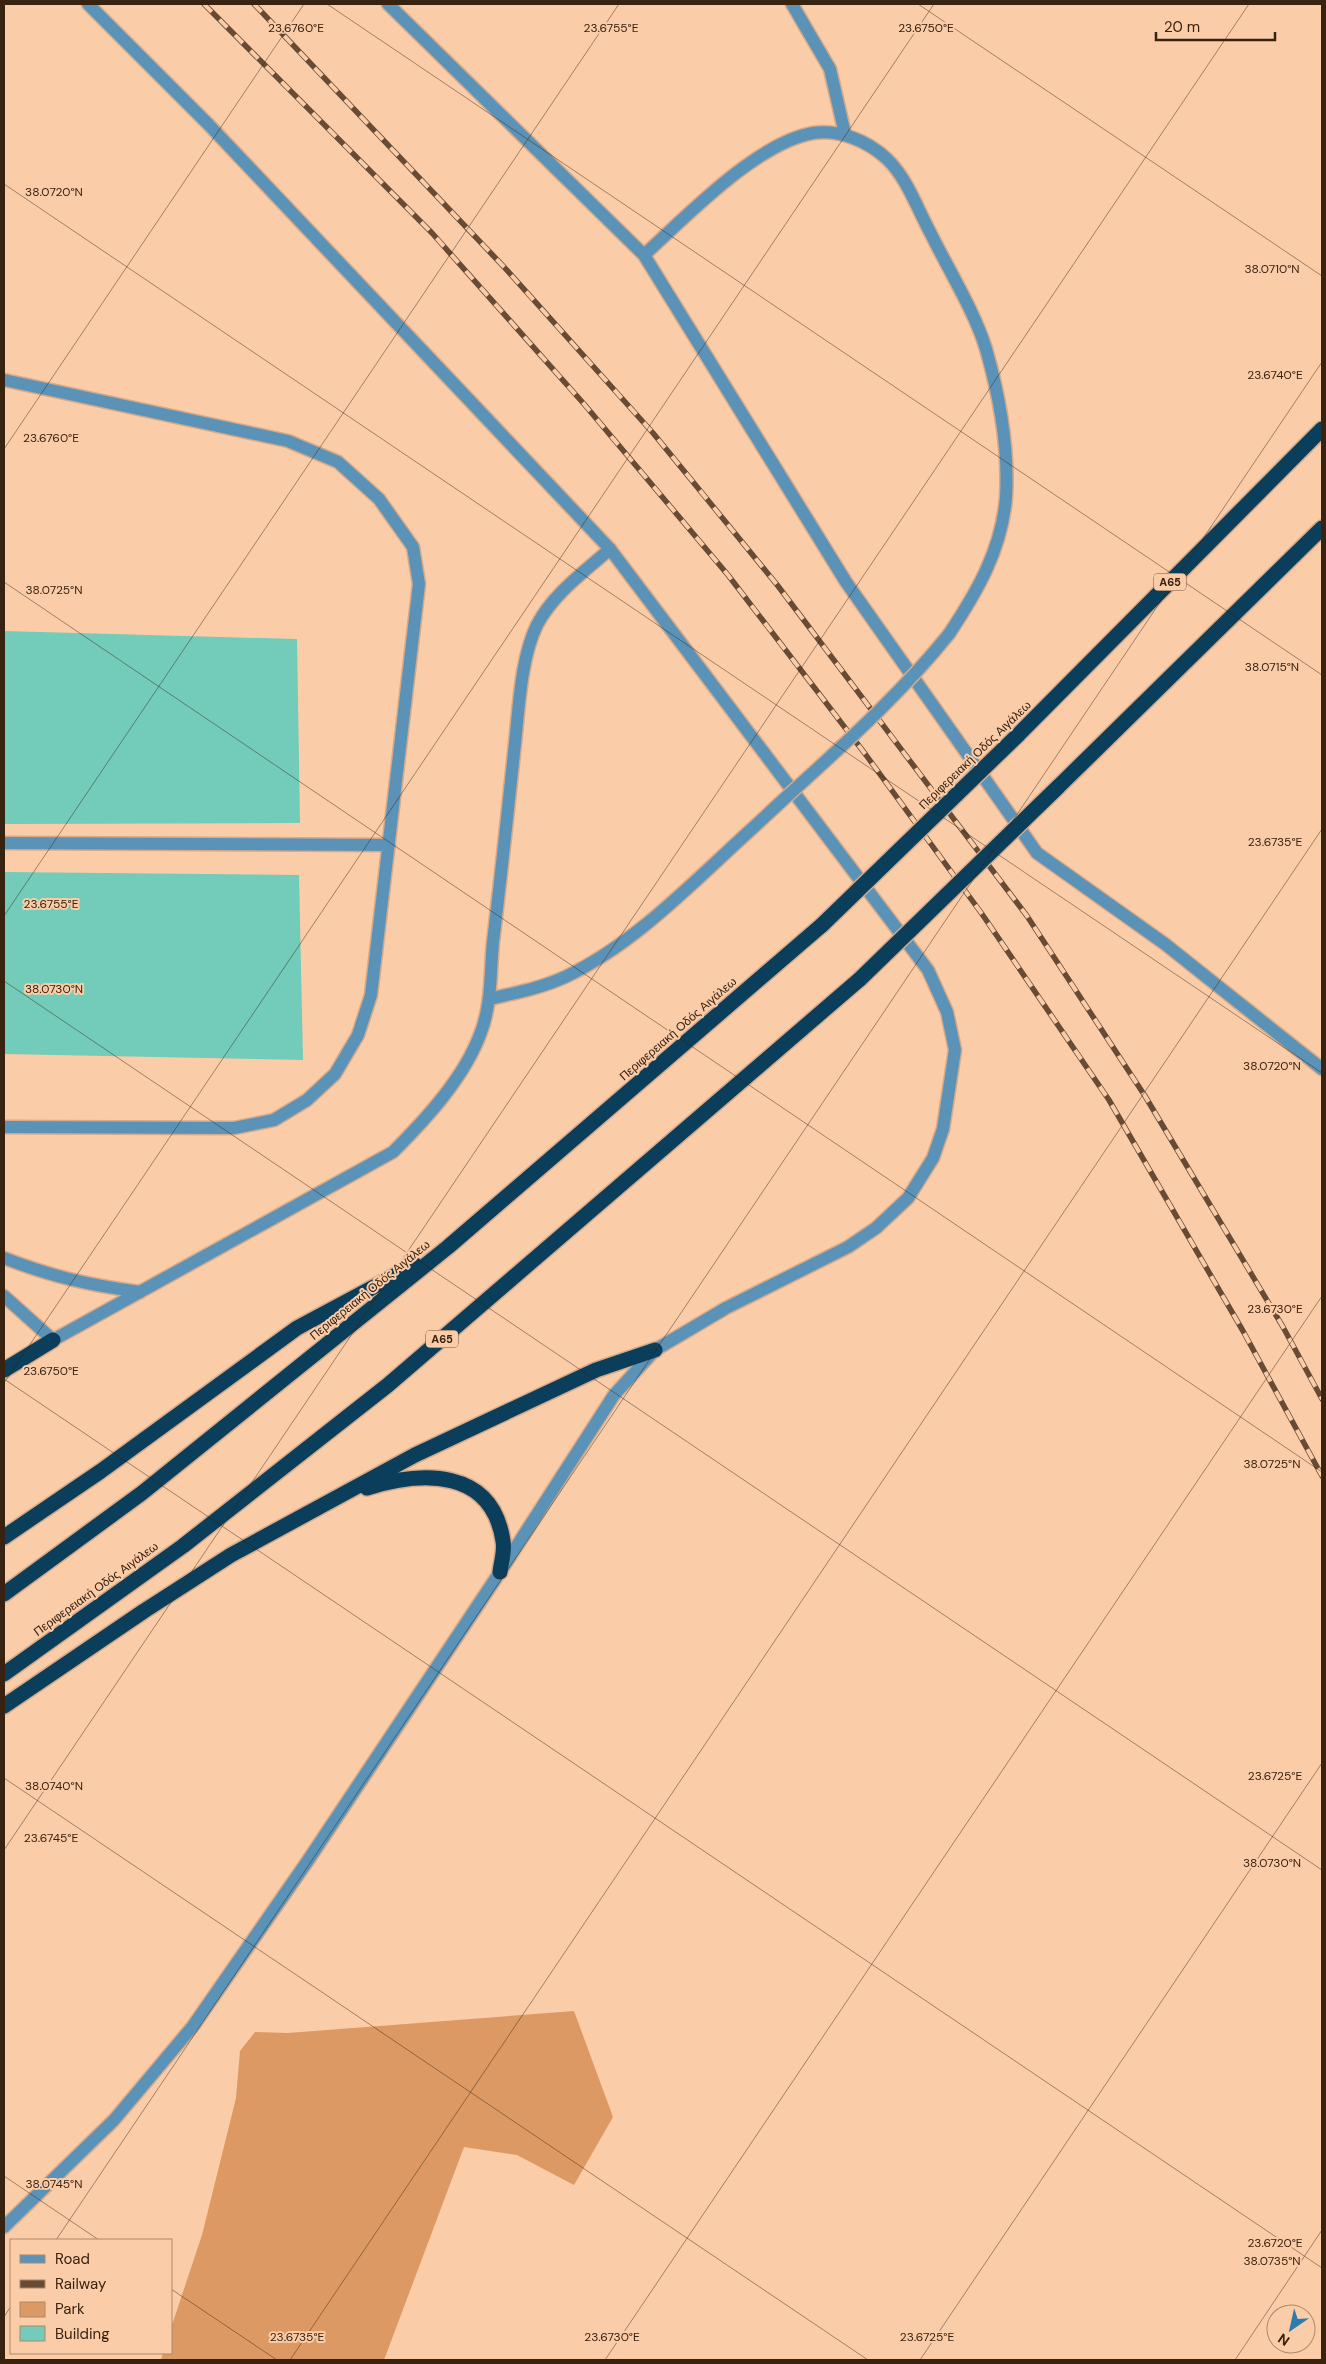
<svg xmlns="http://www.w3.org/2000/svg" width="1326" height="2364" font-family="'DM Sans',sans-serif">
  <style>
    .green { fill: #dc9963 }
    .building { fill: #73cbb9 }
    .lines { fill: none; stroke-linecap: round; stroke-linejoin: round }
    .minor-casing { stroke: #d4aa8a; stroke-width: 15 }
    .highway-casing { stroke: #d4aa8a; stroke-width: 18 }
    .minor { stroke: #5b93b8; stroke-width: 12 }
    .highway { stroke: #0a3e5b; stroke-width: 15 }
    .rail-casing { stroke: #674b35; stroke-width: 5.5 }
    .rail { stroke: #fbcca8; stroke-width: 4; stroke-dasharray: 11; stroke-linecap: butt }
    .minor-bridge-casing { stroke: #d4aa8a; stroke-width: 15; stroke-linecap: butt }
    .highway-bridge-casing { stroke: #d4aa8a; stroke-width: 18; stroke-linecap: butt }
    .minor-bridge { stroke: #5b93b8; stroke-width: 12 }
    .highway-bridge { stroke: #0a3e5b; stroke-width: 15 }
    .ticks { fill: none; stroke: #382210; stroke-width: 1; stroke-opacity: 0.45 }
    .labels { text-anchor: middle; stroke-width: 4; stroke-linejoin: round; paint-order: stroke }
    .shield { fill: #fbcca8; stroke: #72553e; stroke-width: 1 }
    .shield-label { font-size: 11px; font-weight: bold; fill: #382210 }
    .street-label { font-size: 12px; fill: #382210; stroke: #fbcca8 }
    .ticks-label { font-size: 12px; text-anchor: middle; fill: #382210; stroke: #fbcca8; stroke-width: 4; stroke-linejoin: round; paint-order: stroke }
  </style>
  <rect width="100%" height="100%" fill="#fbcca8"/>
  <path class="green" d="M574,2011L613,2117L574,2185L517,2155L464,2147L384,2360H161L163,2353H171V2328L202,2235L236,2098L240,2051L255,2032L288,2033Z"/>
  <g class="building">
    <path d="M4,631L297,639L300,823L4,824Z"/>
    <path d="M4,872L299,875L303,1060L4,1054Z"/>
  </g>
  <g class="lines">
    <g class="minor-casing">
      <g id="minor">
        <path d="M388,4L644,255L846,582L1037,853L1165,944L1322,1069"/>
        <path d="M792,4L830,69L845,134"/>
        <path d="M644,255C686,217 756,143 813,133C839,129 868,141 887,159C907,178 917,208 930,232C947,267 975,312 986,349C1000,398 1009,447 1006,497C1002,549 977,592 949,634"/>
        <path d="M4,380L288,441L338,462L379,499L413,547L419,584L371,995L358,1035L335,1074L307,1100L274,1120L234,1128L4,1127"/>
        <path d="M4,843L389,845"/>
        <path d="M489,999C515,993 541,988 565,977C637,943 697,878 755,826"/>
        <path d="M4,1258C53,1277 89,1285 140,1292"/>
        <path d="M4,1296L53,1340L393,1152C426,1119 465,1077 481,1032C492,1003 490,972 493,942C501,876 508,810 515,743C519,707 521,657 537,625C553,594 584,572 610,549"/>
        <path d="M4,2227L114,2120L193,2026L309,1859L500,1572L614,1395L655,1350L726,1308L848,1247L876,1228L908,1198L933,1158L943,1129L955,1050L947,1012L928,970L610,549L209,125L88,4"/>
      </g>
    </g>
    <g class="highway-casing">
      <g id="highway">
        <path d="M1018,735L1322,429"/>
        <path d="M1058,787L1322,528"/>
        <path d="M4,1370L53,1340"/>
        <path d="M367,1488C422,1471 492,1468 503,1541C505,1551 501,1563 500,1572"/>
        <path d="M4,1537L101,1471L297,1328L415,1265"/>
        <path d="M4,1594L142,1493L448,1247L822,925"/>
        <path d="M4,1674L183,1546L388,1385L860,979"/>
        <path d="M4,1706L144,1611L231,1555L415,1455L596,1370L655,1350"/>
      </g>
    </g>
    <use href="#minor" class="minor"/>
    <use href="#highway" class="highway"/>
    <g class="rail-casing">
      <g id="rail">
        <path d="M204,4L432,233L584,404L728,575L866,755L982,914L1109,1100L1243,1331L1322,1476"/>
        <path d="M254,4L504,267L653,433L778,586L1027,916L1145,1096L1283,1327L1322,1399"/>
      </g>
    </g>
    <use href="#rail" class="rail"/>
    <g class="minor-bridge-casing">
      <path id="minor-bridge" d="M755,826C821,764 892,705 949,634"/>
    </g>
    <g class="highway-bridge-casing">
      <g id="highway-bridge">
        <path d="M822,925L1018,735"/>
        <path d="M860,979L1058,787"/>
      </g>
    </g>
    <use href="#minor-bridge" class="minor-bridge"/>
    <use href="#highway-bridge" class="highway-bridge"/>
  </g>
  <path class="ticks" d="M327,4L1322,675M918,4L1322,276M4,184L1322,1073M4,449L304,4M4,582L1322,1472M4,916L619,4M4,981L1322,1870M4,1379L1322,2268M4,1383L934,4M4,1778L868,2360M4,1850L1249,4M4,2176L99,2240M56,2240L1322,362M171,2289L277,2360M4,2317L11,2306M290,2360L1322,829M605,2360L1322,1296M920,2360L1322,1763M1235,2360L1322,2230"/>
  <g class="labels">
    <g class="shield">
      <rect x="1154" y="573.5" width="32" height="17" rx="4"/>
      <rect x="426" y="1330.5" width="32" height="17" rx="4"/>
    </g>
    <g class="shield-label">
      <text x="1170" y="586">Α65</text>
      <text x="442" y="1343">Α65</text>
    </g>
    <g class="street-label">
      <text transform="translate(975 755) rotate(-44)" y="4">Περιφερειακή Οδός Αιγάλεω</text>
      <text transform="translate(678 1029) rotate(-41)" y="4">Περιφερειακή Οδός Αιγάλεω</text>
      <text transform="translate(370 1290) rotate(-39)" y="4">Περιφερειακή Οδός Αιγάλεω</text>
      <text transform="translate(96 1589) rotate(-36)" y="4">Περιφερειακή Οδός Αιγάλεω</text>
    </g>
  </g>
  <g class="ticks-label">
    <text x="296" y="32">23.6760°E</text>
    <text x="611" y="32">23.6755°E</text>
    <text x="926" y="32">23.6750°E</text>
    <text x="54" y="196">38.0720°N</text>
    <text x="1272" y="273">38.0710°N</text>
    <text x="1275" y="379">23.6740°E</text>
    <text x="51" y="442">23.6760°E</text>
    <text x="54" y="594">38.0725°N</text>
    <text x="1272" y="671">38.0715°N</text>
    <text x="1275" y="846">23.6735°E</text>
    <text x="51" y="908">23.6755°E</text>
    <text x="54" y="993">38.0730°N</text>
    <text x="1272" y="1070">38.0720°N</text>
    <text x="1275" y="1313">23.6730°E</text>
    <text x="51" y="1375">23.6750°E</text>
    <text x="1272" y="1468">38.0725°N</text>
    <text x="1275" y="1780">23.6725°E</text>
    <text x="54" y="1790">38.0740°N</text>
    <text x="51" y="1842">23.6745°E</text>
    <text x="1272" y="1867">38.0730°N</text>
    <text x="54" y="2188">38.0745°N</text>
    <text x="1275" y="2247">23.6720°E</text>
    <text x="1272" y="2265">38.0735°N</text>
    <text x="297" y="2341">23.6735°E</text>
    <text x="612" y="2341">23.6730°E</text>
    <text x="927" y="2341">23.6725°E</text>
  </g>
  <rect width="1326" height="2364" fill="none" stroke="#382210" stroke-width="10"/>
  <rect x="10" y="2239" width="162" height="115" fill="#fbcca8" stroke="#ad886b"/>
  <rect x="20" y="2255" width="25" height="8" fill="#5b93b8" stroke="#ad886b"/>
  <text x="55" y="2264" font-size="15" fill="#382210">Road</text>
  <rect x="20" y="2280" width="25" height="8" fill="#674b35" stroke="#ad886b"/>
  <text x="55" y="2289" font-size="15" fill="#382210">Railway</text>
  <rect x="20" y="2302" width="25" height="15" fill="#dc9963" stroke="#ad886b"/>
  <text x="55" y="2314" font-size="15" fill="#382210">Park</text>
  <rect x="20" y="2326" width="25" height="15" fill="#73cbb9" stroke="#ad886b"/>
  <text x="55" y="2339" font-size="15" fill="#382210">Building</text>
  <g transform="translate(1291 2329) rotate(214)"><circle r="24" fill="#fbcca8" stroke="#ad886b"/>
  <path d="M0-4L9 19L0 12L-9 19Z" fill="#2a7dae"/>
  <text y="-8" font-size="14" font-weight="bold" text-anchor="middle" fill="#382210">N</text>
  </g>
  <path d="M1156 32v8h119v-8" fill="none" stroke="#382210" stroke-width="2.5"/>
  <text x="1164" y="32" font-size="15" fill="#382210" stroke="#fbcca8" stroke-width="4" paint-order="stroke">20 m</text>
</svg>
